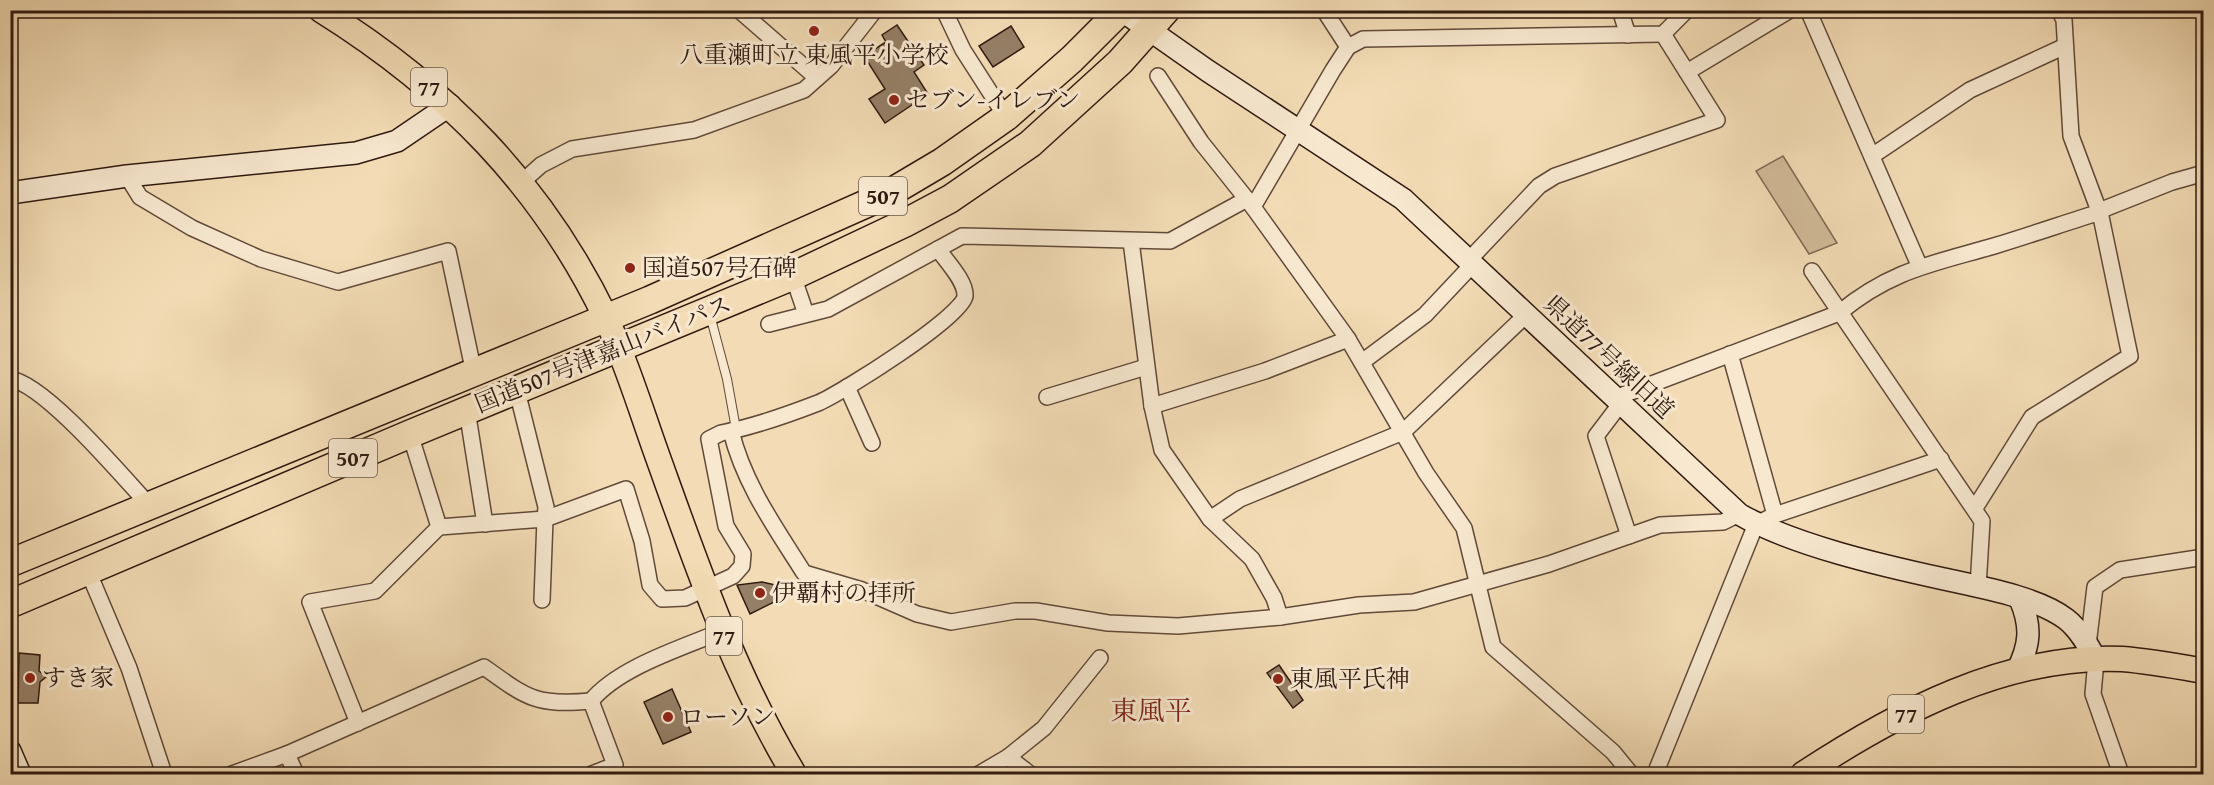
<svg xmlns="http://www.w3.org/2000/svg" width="2214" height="785" font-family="'Gentium Book Plus','Noto Serif JP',serif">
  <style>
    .green { fill: #d2bb99; stroke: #816a55; stroke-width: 1.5 }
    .building { fill: #957f66; stroke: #301a11; stroke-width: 1.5 }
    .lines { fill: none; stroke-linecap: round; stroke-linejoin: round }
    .lane-casing { stroke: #614a3a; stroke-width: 10 }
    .street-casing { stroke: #614a3a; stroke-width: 18 }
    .secondary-casing { stroke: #301a11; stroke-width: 24 }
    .primary-casing { stroke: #301a11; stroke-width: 27 }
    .highway-casing { stroke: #301a11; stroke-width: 30 }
    .lane { stroke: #f7e8cf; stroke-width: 8 }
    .street { stroke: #f7e8cf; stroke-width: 15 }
    .secondary { stroke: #f7e8cf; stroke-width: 21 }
    .primary { stroke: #f3dcb5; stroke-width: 24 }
    .highway { stroke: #f3dcb5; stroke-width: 27 }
    .poi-dot { fill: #8f2418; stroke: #f7e8cf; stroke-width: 2 }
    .labels { text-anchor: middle; stroke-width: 6; stroke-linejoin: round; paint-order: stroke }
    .shield { fill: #f7e8cf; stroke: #6c584a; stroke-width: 1.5 }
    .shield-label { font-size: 22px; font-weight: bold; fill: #301a11 }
    .poi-label { font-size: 24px; fill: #301a11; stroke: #f7e8cf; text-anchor: start }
    .street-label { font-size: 24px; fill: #301a11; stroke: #f7e8cf }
    .quarter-label { font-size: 27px; fill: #7a1f14; stroke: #f7e8cf }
  </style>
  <rect width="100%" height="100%" fill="#f3dcb5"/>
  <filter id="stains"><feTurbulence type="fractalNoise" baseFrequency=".00333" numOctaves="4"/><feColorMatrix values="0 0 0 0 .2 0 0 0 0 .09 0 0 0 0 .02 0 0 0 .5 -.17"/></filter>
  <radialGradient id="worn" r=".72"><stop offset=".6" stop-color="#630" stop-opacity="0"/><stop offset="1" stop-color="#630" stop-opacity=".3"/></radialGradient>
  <path class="green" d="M1783,156L1837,243L1809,254L1756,171Z"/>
  <g class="building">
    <path d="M897,25L924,65L914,72L928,94L885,123L869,99L885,89L864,56L886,42L882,35Z"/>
    <path d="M1011,26L1024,47L993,67L979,46Z"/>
    <path d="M762,582L780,586L778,600L750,614L737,585Z"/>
    <path d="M19,653L40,655L39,671L46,677L40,682L38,703H18Z"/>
    <path d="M1279,665L1303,700L1293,708L1267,673Z"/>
    <path d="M672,689L691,732L663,744L644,702Z"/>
  </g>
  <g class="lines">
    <g class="lane-casing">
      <path id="lane" d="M710,315L727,379L736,429"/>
    </g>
    <g class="street-casing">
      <g id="street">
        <path d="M739,10L817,78"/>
        <path d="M944,10L963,50L1006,117"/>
        <path d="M1324,10L1348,47"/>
        <path d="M1620,10L1628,35"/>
        <path d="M1808,10L1919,265"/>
        <path d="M2059,10L2064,20L2071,136L2099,211L2172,182L2204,173"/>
        <path d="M1687,72L1790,10"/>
        <path d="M1158,76L1201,142L1253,207L1348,339L1426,473L1464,528L1493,647L1613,752L1631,774"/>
        <path d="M1872,156L1970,90L2063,47"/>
        <path d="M127,176L140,197L192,228L261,259L338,282L448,251L474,373"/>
        <path d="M522,182L541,165L572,149L694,130L804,90L831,66L875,10"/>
        <path d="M1253,207L1333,70L1348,47L1363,39L1663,34L1687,10"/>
        <path d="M1131,241L1152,406L1162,450L1210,519L1252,559L1274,598L1280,617"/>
        <path d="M1469,260L1539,186L1555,176L1717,120L1663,34"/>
        <path d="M1812,271L1982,521L1978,587"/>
        <path d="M793,276L806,314"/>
        <path d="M769,324L828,309L962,236L1170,241L1247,199"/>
        <path d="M1730,354L1775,515"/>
        <path d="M1362,362L1425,315L1473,264"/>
        <path d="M10,379C45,384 123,477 149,505"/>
        <path d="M847,387L872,443"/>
        <path d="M517,391L546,507L545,519L626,489L642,541L650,585L662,599L685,598L733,576L742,566L743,554L726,526L709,439L721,433C753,427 787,415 818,403C840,394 964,316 965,296C966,281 946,261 938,249"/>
        <path d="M1047,397L1146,367"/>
        <path d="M1615,398L1839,313C1891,270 1932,264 1994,246C2030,235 2065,223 2100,212L2130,356L2032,417L1975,508"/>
        <path d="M1621,403L1596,436L1629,536"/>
        <path d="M1152,406L1265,371L1348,339"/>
        <path d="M467,410L485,524"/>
        <path d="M731,431C744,484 775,527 804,573L862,590L917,614L951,622L1015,611H1036L1108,623L1178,626L1280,617L1359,605L1414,602L1549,564L1660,525L1723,522L1739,514"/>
        <path d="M1210,519L1240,499L1403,432L1526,315"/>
        <path d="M439,527L545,519L542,600"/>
        <path d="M88,571L129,668L164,774"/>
        <path d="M2088,645L2095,587L2120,570L2204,557"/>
        <path d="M2096,660L2093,694L2121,774"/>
        <path d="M591,701C619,667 682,648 722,631"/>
        <path d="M358,723L310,602L375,591L439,527L410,434"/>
        <path d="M287,754L296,774"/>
        <path d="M1008,757L1030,774"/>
        <path d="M232,774L287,754L484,667C527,698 536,706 591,701L615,765L592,774"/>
        <path d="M979,774L1008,757L1044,728L1100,658"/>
        <path d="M1655,774L1756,524L1775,515L1941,459"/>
      </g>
    </g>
    <g class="secondary-casing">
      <g id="secondary">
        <path d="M1121,10L1208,71L1403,199L1739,514C1792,545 1884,566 1944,579C1980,587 2037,597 2066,619C2079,629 2088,645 2096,660"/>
        <path d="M10,193L127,176L356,153L397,141L450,105"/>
        <path d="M2017,671C2030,645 2032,627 2020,599"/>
        <path d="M10,751L20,774"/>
      </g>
    </g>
    <g class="primary-casing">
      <g id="primary">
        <path d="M321,10C446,88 542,185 606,318C626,361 640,407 656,452C696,563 733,673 794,774"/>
        <path d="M1803,774C1896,713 2006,654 2122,659C2149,661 2176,666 2204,671"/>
      </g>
    </g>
    <g class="highway-casing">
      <g id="highway">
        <path d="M10,563L650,300L888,194L942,162L1006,117L1072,59L1121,10"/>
        <path d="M10,604L410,434L793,276L905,223L950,199L1030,144L1120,62L1166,10"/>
      </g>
    </g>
    <use href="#lane" class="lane"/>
    <use href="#street" class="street"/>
    <use href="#secondary" class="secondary"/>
    <use href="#primary" class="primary"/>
    <use href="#highway" class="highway"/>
  </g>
  <g class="poi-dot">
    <circle cx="814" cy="31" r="6"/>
    <circle cx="894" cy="100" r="6"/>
    <circle cx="630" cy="268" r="6"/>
    <circle cx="760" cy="593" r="6"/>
    <circle cx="30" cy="678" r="6"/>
    <circle cx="1278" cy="679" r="6"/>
    <circle cx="668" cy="717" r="6"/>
  </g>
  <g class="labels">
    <g class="shield">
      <rect x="411" y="68" width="36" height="38" rx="4.5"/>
      <rect x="859" y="177" width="48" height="38" rx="4.5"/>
      <rect x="329" y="439" width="48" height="38" rx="4.5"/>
      <rect x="706" y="617" width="36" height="38" rx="4.5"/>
      <rect x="1888" y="695" width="36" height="38" rx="4.5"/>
    </g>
    <g class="shield-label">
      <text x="429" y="95">77</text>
      <text x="883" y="204">507</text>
      <text x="353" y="466">507</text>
      <text x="724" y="644">77</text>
      <text x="1906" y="722">77</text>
    </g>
    <g class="poi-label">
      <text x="814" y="63" text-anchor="middle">八重瀬町立 東風平小学校</text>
      <text x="906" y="108">セブン-イレブン</text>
      <text x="642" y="276">国道507号石碑</text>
      <text x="772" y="601">伊覇村の拝所</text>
      <text x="42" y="686">すき家</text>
      <text x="1290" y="687">東風平氏神</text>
      <text x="680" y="725">ローソン</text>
    </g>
    <g class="street-label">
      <text transform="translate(603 354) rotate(-22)" y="8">国道507号津嘉山バイパス</text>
      <text transform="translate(1609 357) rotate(43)" y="8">県道77号線旧道</text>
    </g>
    <g class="quarter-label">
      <text x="1151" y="720">東風平</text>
    </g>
  </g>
  <rect width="2214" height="785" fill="none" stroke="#f3dcb5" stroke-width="36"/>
  <rect x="12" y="12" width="2190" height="761" fill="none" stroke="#301a11" stroke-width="3"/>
  <rect x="18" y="18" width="2178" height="749" fill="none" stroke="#301a11" stroke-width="1.5"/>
  <rect width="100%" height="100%" filter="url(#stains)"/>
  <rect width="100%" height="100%" fill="url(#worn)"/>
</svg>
